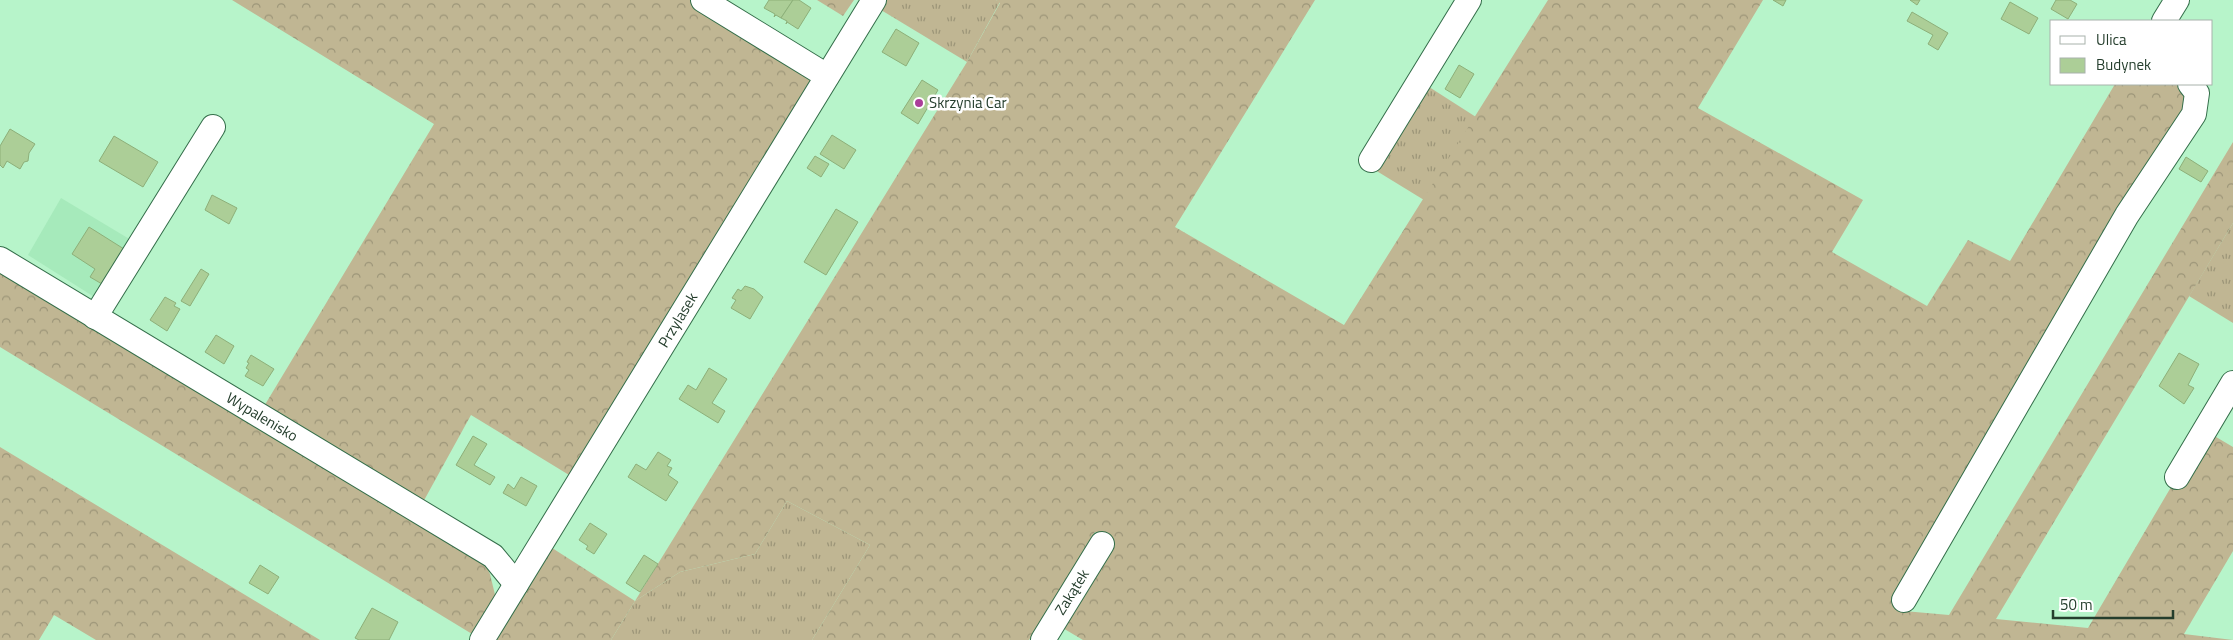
<svg xmlns="http://www.w3.org/2000/svg" width="2233" height="640" font-family="'Titillium Web',sans-serif">
  <style>
    .built { fill: #a6eabb }
    .grass { fill: url(#grass-tufts) }
    .forest { fill: url(#forest-crowns) }
    .building { fill: #acce97; stroke: #8daf79 }
    .lines { fill: none; stroke-linecap: round; stroke-linejoin: round }
    .minor-casing { stroke: #346e4a; stroke-width: 26 }
    .minor { stroke: #fff; stroke-width: 24 }
    .poi-dot { fill: #ab3d9a; stroke: #fff; stroke-width: 2 }
    .labels { text-anchor: middle; stroke-width: 5; stroke-linejoin: round; paint-order: stroke }
    .poi-label { font-size: 15px; fill: #253e2d; stroke: #fff; text-anchor: start }
    .street-label { font-size: 15px; fill: #253e2d; stroke: #fff }
  </style>
  <defs>
    <pattern id="grass-tufts" width="24" height="20" patternUnits="userSpaceOnUse" patternTransform="scale(1.25)"><rect width="24" height="20" fill="#c0b693"/><path d="M3 7l-1-3M5 7V3M7 7l1-3M15 17l-1-3M17 17v-4M19 17l1-3" fill="none" stroke="#9c9578"/></pattern>
    <pattern id="forest-crowns" width="20" height="18" patternUnits="userSpaceOnUse" patternTransform="scale(1.25)"><rect width="20" height="18" fill="#c0b693"/><path d="M2 6a3 3 0 1 1 6 0M12 15a3 3 0 1 1 6 0" fill="none" stroke="#9c9578"/></pattern>
  </defs>
  <rect width="100%" height="100%" fill="#b7f4ca"/>
  <path class="built" d="M61,198L136,243L99,300L28,255Z"/>
  <g class="grass">
    <path d="M887,0H996L1000,2L967,62L881,10Z"/>
    <path d="M1426,85L1476,117L1424,200L1375,170Z"/>
    <path d="M2233,223V323L2189,296Z"/>
    <path d="M787,501L870,545L812,640H611L635,601L680,572L755,554Z"/>
  </g>
  <g class="forest">
    <path d="M232,0H692L820,79L574,478L471,415L422,504L263,408L434,124Z"/>
    <path d="M817,0H854L843,16Z"/>
    <path d="M996,0H1315L1175,227L1344,325L1548,0H1763L1698,108L1863,200L1832,252L1927,306L1968,240L2010,261L2115,84H2177L2191,92L2190,108L2045,343L1893,604L1904,611L1949,615L2233,142V223L1996,619L2088,628L2174,482L2211,434L2233,447V551L2184,634L2233,640H1083L1061,627L1112,540L1095,532L1029,640H812L870,545L787,501L755,554L680,572L635,601L611,640H491L549,546L635,601L967,62L1000,3Z"/>
    <path d="M0,266L482,558L490,574L497,603L477,637L0,347Z"/>
    <path d="M0,447L320,640H96L54,615L39,640H0Z"/>
  </g>
  <g class="building">
    <path d="M769,0H793L781,18L776,15L774,17L775,14L764,8Z"/>
    <path d="M793,0H799L811,8L798,29L787,22L786,24L787,21L781,18Z"/>
    <path d="M1773,0H1786L1783,6Z"/>
    <path d="M1910,0H1920L1917,5Z"/>
    <path d="M2056,0H2070L2077,4L2068,19L2051,9Z"/>
    <path d="M2010,2L2038,18L2029,34L2001,19Z"/>
    <path d="M1912,12L1948,33L1938,50L1928,44L1933,35L1907,21Z"/>
    <path d="M896,29L919,43L906,66L882,52Z"/>
    <path d="M1459,65L1474,74L1460,98L1445,89Z"/>
    <path d="M922,80L938,90L918,124L901,113Z"/>
    <path d="M10,129L35,144L29,153L28,161L24,162L20,169L7,161L3,168L0,165V146Z"/>
    <path d="M832,135L856,150L844,169L820,154Z"/>
    <path d="M114,136L158,162L143,187L99,161Z"/>
    <path d="M815,156L829,164L821,177L807,168Z"/>
    <path d="M2186,157L2208,171L2201,182L2179,169Z"/>
    <path d="M212,195L237,208L229,224L205,210Z"/>
    <path d="M836,209L858,222L826,275L804,262Z"/>
    <path d="M89,227L124,249L102,284L90,277L95,269L72,254Z"/>
    <path d="M201,269L209,274L190,306L181,301Z"/>
    <path d="M745,286L754,289L763,297L750,319L731,308L736,300L732,298L738,289L741,291Z"/>
    <path d="M165,297L176,303L174,306L180,309L167,331L150,320Z"/>
    <path d="M216,335L234,346L224,364L205,352Z"/>
    <path d="M2179,353L2199,364L2188,385L2194,388L2184,404L2159,386Z"/>
    <path d="M251,355L274,369L263,386L245,376L249,370L246,368L249,363L247,362Z"/>
    <path d="M709,368L727,379L712,403L725,411L718,423L679,399L688,385L696,390Z"/>
    <path d="M473,436L487,444L474,465L495,477L490,485L456,465Z"/>
    <path d="M658,452L671,460L667,466L672,468L668,475L678,482L666,501L628,477L636,464L646,470Z"/>
    <path d="M521,477L537,486L526,506L503,493L508,484L514,489Z"/>
    <path d="M590,523L607,534L594,554L586,549L588,546L579,540Z"/>
    <path d="M644,555L658,564L640,592L626,583Z"/>
    <path d="M260,565L279,577L268,594L249,583Z"/>
    <path d="M372,608L398,622L389,640H359L355,638Z"/>
  </g>
  <g class="lines">
    <g class="minor-casing">
      <g id="minor">
        <path d="M703,0L827,76"/>
        <path d="M2164,21L2177,0"/>
        <path d="M1371,160L1469,0"/>
        <path d="M0,259L493,556L516,584"/>
        <path d="M95,317L213,127"/>
        <path d="M2177,477L2233,383"/>
        <path d="M1904,600L2127,215L2194,114L2197,93L2190,84"/>
        <path d="M482,640L874,0"/>
        <path d="M1043,640L1102,544"/>
      </g>
    </g>
    <use href="#minor" class="minor"/>
  </g>
  <circle class="poi-dot" cx="919" cy="103" r="5"/>
  <g class="labels">
    <g class="poi-label">
      <text x="929" y="108">Skrzynia Car</text>
    </g>
    <g class="street-label">
      <text transform="translate(678 320) rotate(-59)" y="5">Przylasek</text>
      <text transform="translate(262 417) rotate(31)" y="5">Wypalenisko</text>
      <text transform="translate(1072 592) rotate(-58)" y="5">Zakątek</text>
    </g>
  </g>
  <rect x="2050" y="20" width="162" height="65" fill="#ffffff" stroke="#a8b2ab"/>
  <rect x="2060" y="36" width="25" height="8" fill="#ffffff" stroke="#a8b2ab"/>
  <text x="2096" y="45" font-size="15" fill="#253e2d">Ulica</text>
  <rect x="2060" y="58" width="25" height="15" fill="#acce97" stroke="#a8b2ab"/>
  <text x="2096" y="70" font-size="15" fill="#253e2d">Budynek</text>
  <path d="M2053 610v8h120v-8" fill="none" stroke="#253e2d" stroke-width="2.5"/>
  <text x="2060" y="610" font-size="15" fill="#253e2d" stroke="#ffffff" stroke-width="4" paint-order="stroke">50 m</text>
</svg>
